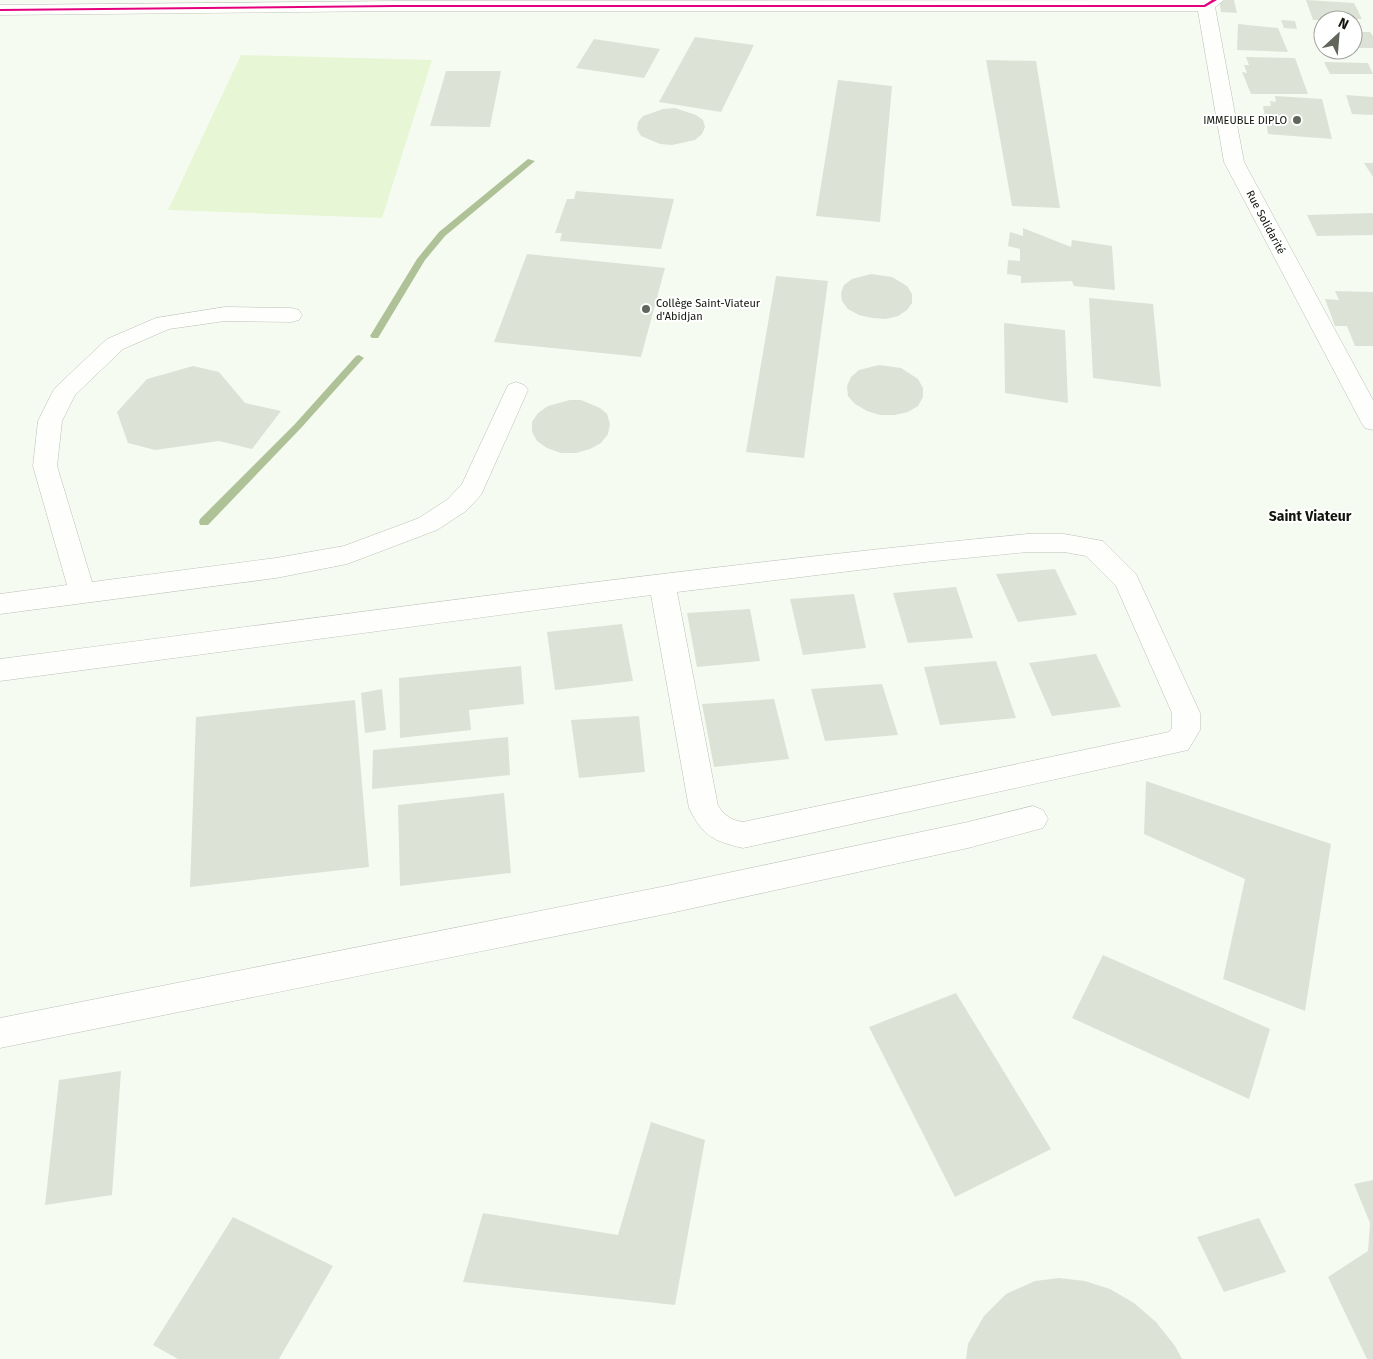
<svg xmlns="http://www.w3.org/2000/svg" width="1373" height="1359" font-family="'Fira Sans',sans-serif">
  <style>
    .green { fill: #e7f6d4 }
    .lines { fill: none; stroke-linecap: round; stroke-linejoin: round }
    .stream { fill: #afc197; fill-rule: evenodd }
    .building { fill: #dde2d7 }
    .minor-casing { stroke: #bbc0b6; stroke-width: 1 }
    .minor { fill: #fefefd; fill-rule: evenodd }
    .bus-1-casing { stroke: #fff; stroke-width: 3 }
    .bus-1 { fill: #e5007d; fill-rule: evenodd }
    .poi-dot { fill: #61665c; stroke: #fff; stroke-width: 2 }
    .labels { text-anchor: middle; stroke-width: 4; stroke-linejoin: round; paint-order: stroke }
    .far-poi-label { font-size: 11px; fill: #11150b; stroke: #fff; text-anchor: end }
    .far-street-label { font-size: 11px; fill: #11150b; stroke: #fff }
    .neighbourhood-label { font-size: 14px; font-weight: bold; fill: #11150b; stroke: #fff }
  </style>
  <rect width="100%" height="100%" fill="#f6fbf1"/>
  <path class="green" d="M241,55L432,60L382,218L168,210Z"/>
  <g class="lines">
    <g class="stream">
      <path d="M528,159L535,161L445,236L425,260L378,338H372L370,336L417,259L439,232Z"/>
      <path d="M359,355L364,358L362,360L301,428L208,525H200L199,522L200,519L295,424L356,356Z"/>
    </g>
  </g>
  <g class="building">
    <path d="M1219,0H1234L1237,13L1221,12Z"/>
    <path d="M1306,0L1354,3L1362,19L1313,20Z"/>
    <path d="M1281,20L1295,21L1297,29L1284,28Z"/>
    <path d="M1238,24L1278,28L1288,52L1237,50Z"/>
    <path d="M1353,32H1370L1373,36V48H1353Z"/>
    <path d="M695,37L754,45L721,112L659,102Z"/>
    <path d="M594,39L660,49L644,78L576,68Z"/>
    <path d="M1246,57L1295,58L1308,94H1251L1242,72L1247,73L1244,65H1249Z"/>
    <path d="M986,60L1036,61L1060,208L1012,206Z"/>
    <path d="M1324,62L1368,63L1373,74H1330Z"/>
    <path d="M446,71H501L490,127L430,126Z"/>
    <path d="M838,80L892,86L880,222L816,216Z"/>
    <path d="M1346,95L1373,97V115L1352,114Z"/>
    <path d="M1275,96L1322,99L1332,139L1268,134L1263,106H1271L1270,101L1276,102Z"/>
    <path d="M675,108L696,115L703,120L705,127L702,134L695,140L672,145L660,144L641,136L637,129L638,122L643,116L663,109Z"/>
    <path d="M1364,163H1373V177Z"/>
    <path d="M576,191L674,199L661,249L560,241L562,233H555L567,199H574Z"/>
    <path d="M1373,213V235L1317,236L1307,215Z"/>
    <path d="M1023,228L1071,247L1072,240L1112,246L1115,290L1074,286L1072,281L1021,283V276L1007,274L1008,260L1020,261V249L1008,246L1010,232L1023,236Z"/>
    <path d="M527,254L665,268L641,357L494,342Z"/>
    <path d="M871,274L892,277L907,286L912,294V303L907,310L898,316L886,319L872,318L859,315L848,309L842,301L841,293L844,285L852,279Z"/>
    <path d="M776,276L828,281L804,458L746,452Z"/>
    <path d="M1335,291L1373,292V346H1355L1347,326H1335L1325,299L1339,300Z"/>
    <path d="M1089,298L1153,304L1161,387L1093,378Z"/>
    <path d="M1004,323L1065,330L1068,403L1005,393Z"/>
    <path d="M879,365L901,368L918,379L923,388V397L918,406L908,412L895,415H880L867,411L855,404L848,396L847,386L851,377L859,370Z"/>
    <path d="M193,366L219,372L245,403L281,411L252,449L219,441L155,450L128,443L117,412L147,379Z"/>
    <path d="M570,400H581L600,408L607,414L610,424L608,434L601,443L590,449L576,453H561L547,448L537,441L532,432V422L538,413L548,406Z"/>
    <path d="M1055,569L1077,615L1018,622L996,574Z"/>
    <path d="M956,587L973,638L908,643L893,593Z"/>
    <path d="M854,594L866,648L803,655L790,599Z"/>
    <path d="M750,609L760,661L697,667L687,613Z"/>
    <path d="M622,624L633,681L555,690L547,632Z"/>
    <path d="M1096,654L1121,707L1052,716L1029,663Z"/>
    <path d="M996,661L1016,718L940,725L924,667Z"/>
    <path d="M521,666L524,704L469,710L471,730L400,738L399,678Z"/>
    <path d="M882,684L898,735L825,741L811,689Z"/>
    <path d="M382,689L386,730L365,733L361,693Z"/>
    <path d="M774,699L789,759L714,767L702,704Z"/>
    <path d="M355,700L369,867L190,887L196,717Z"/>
    <path d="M639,716L645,772L579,778L571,720Z"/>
    <path d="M508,737L510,775L372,789L373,750Z"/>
    <path d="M1146,781L1331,844L1305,1011L1223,979L1245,879L1144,834Z"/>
    <path d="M504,793L511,873L400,886L398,805Z"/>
    <path d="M1103,955L1270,1029L1249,1099L1072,1018Z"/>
    <path d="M956,993L1051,1149L955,1197L869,1027Z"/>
    <path d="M121,1071L112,1195L45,1205L59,1080Z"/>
    <path d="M651,1122L705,1140L675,1305L463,1282L483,1213L618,1235Z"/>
    <path d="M1373,1180V1359H1367L1328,1277L1368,1251L1370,1223L1354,1184Z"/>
    <path d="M233,1217L333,1266L279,1359H178L153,1345Z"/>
    <path d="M1259,1218L1286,1272L1224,1292L1197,1237Z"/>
    <path d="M1059,1278L1085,1281L1110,1289L1134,1303L1156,1322L1175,1346L1182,1359H966L968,1344L984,1316L1006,1294L1035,1281Z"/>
  </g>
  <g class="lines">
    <g class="minor-casing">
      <g id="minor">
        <path d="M1224,0L1215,7L1244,162L1373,400V430L1365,428L1361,422L1224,162L1198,11H394L0,15V5L394,1Z"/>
        <path d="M225,307L291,308L299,310L302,315L299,320L291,322L225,321L169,329L123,349L75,395L62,421L57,466L92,582L276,558L344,546L419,518L448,499L462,484L508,385L516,382L524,385L528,390L481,495L466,511L437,530L347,564L276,578L0,614V594L67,585L33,466L38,421L53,391L57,386L107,339L156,318Z"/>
        <path d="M1028,534H1064L1103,541L1136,574L1200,713V730L1188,750L743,848C713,841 703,836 689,808L651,595L0,681V659C342,615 684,567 1028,534ZM1028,552H1064L1086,556L1116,586L1172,713V728L1169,732L743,822C731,820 725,816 718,806L677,592L925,562Z"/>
        <path d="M1033,806L1043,810L1048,819L1043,828L968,848L666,914L0,1048V1018L666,886L968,822Z"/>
      </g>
    </g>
    <use href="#minor" class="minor"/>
    <g class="bus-1-casing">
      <path id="bus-1" d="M1212,0H1217L1205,7H394L0,11V9L394,5H1204Z"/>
    </g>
    <use href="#bus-1" class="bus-1"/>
  </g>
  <g class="poi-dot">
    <circle cx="1297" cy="120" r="5"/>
    <circle cx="646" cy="309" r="5"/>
  </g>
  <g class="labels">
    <g class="far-poi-label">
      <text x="1287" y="124">IMMEUBLE DIPLO</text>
      <text x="656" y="307" text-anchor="start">Collège Saint-Viateur<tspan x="656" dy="13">d'Abidjan</tspan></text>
    </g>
    <g class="far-street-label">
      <text transform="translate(1266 222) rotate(62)" y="4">Rue Solidarité</text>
    </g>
    <g class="neighbourhood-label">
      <text x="1310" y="521">Saint Viateur</text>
    </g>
  </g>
  <g transform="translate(1338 35) rotate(26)"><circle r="24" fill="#ffffff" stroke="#a0a19d"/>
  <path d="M0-4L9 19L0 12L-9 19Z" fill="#61665c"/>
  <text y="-8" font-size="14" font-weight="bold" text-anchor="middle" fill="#11150b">N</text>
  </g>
</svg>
